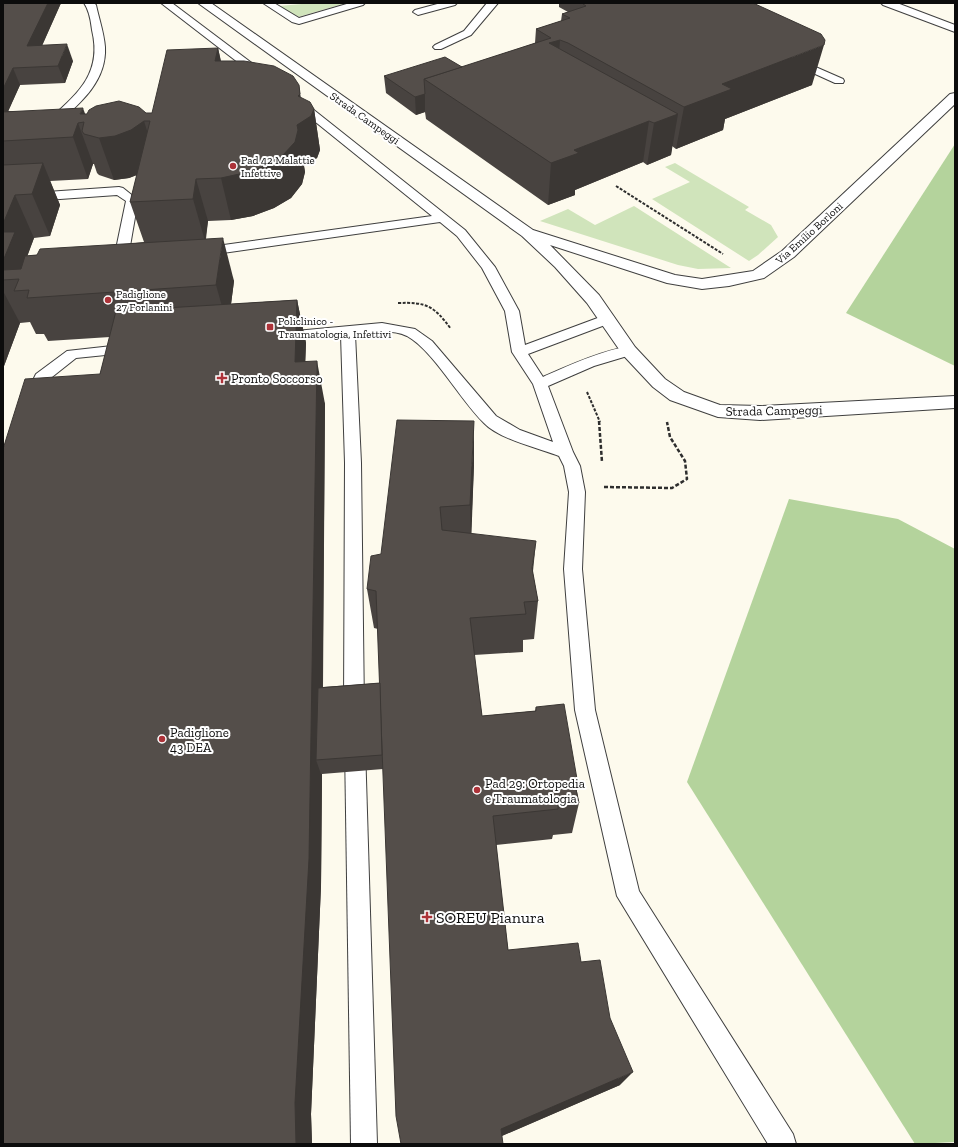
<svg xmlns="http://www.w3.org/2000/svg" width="958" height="1147" font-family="'Zilla Slab',serif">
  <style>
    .green { fill: #d0e4bb }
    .forest { fill: #b4d39c }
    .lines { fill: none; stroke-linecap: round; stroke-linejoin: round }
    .service-casing { stroke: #3f3f3f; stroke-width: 2 }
    .minor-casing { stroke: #3f3f3f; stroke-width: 2 }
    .path-far1 { stroke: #2e2e2e; stroke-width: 2; stroke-dasharray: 3 1.5; stroke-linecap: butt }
    .path { stroke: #2e2e2e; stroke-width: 2.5; stroke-dasharray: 4 2; stroke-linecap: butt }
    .service { fill: #fff; fill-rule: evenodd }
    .minor { fill: #fff; fill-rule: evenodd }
    .wall { fill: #484340; fill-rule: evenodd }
    .shaded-wall { fill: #3b3734 }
    .building { fill: #544e4a; stroke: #3b3734 }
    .poi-dot { fill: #ad3339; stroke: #fff; stroke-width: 1.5 }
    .labels { text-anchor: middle; stroke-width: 4; stroke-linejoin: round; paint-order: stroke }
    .far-street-label { font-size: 11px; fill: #0c0c0c; stroke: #fff }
    .far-poi-label { font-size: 11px; fill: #0c0c0c; stroke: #fff; text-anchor: start }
    .poi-label { font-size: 13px; fill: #0c0c0c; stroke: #fff; text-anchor: start }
    .street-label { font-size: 13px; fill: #0c0c0c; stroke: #fff }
    .near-poi-label { font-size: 16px; fill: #0c0c0c; stroke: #fff; text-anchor: start }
  </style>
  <rect width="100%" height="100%" fill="#fdfaed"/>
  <g class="green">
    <path d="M313,3H346L298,17L279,6Z"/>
    <path d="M675,163L749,207L745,210L771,225L778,237L758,255L749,261L652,199L690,182L665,167Z"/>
    <path d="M634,206L731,268L698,269L678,265L540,221L568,209L595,225Z"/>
  </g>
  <g class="forest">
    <path d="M955,144V366L846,313Z"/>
    <path d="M789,499L898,519L955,549V1142L915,1144L687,782Z"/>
  </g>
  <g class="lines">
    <g class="service-casing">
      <g id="service">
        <path d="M84,3H94L96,5C99,19 104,33 105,47C107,83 77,106 53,127H45L43,125L45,123C76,95 103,75 92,30C91,21 89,10 84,3Z"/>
        <path d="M161,3H172L265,73L266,75L265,77H257Z"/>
        <path d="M263,3H274L299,18L350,3H365L363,5L299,24L292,22Z"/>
        <path d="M441,3H457L455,5L418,15L413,12L415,10Z"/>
        <path d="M487,3H498L471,35L441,49H435L433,47L435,45L464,31Z"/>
        <path d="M795,58L843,79L844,81L843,83H835L791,63L790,61Z"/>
        <path d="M296,98L300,99L465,230L495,267L519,311L525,345L603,316H613L615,319L613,322L528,354L543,377C561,369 617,343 634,348L636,351L634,354L594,366L548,386L573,452L580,466L585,492L582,569L595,710L639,891L793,1134L796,1144H768L617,896L575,710L564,569L569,492L564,466L559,456C538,448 499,439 484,423C460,400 434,351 407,336C392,329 371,332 355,334L361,463L364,709L361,715L354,718L347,715L344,709L345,463L341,335L279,341L274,339L272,336L274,333L382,323L415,329L432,341L496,416L520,430L553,442L533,384L512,352L505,311L482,268L457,236L440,222L202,256L197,255L196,252L202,248L432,216L292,103L291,101L292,99Z"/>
        <path d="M119,187L123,188L138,200L129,252L139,255L141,258L134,262L117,257L115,254L126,201L117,195L3,203V195Z"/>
        <path d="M130,344L135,346L137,349L135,352L76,358L47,381L36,405L31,406L26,405L23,401L36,374L67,351Z"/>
        <path d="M355,737L362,739L365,746L377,1144H351L345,746L348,739Z"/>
      </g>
    </g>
    <g class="minor-casing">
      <g id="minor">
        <path d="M198,3H211L533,230L675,275L702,279L753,271L782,251L950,94L955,93V104L794,257L764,278L729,286L702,289L667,283L550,245L599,295L635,347L665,379L684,392L720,405L760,406L955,396V408L760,420L718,417L670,400L653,387L623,355L587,303L555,267L522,236Z"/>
        <path d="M881,3H897L955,25V32L883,5Z"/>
      </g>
    </g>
    <g class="path-far1">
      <path d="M616,186L723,254"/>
      <path d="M398,303C427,302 434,306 451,329"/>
      <path d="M587,392L600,422"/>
    </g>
    <g class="path">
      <path d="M599,421L602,462"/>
      <path d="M604,487L672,488L687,479L685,461L670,437L667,422"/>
    </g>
    <use href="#service" class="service"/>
    <use href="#minor" class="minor"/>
  </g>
  <g class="wall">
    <path d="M3,3H61L42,46L73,61L65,83L20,85L8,111L85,114L152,113L218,48L221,61L301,98L314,109L320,150L317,158L304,166L305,172L302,184L291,198L274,208L253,216L231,220L208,221L206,239L234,281L231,304L297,300L306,343L305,361L325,404L323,687L380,683L378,629L374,628L367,589L381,554L474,464L471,534L533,574L538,601L534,639L523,640V652L474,655L482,716L535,711L536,707L577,779L576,786L579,803L572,833L553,835L552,839L496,845L508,950L581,962L620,1085L502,1136L383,769L322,774L321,886L311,1114L312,1144H3L100,374L110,337L48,341L44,334H36L30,322L20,323L4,366H3ZM93,164H94L97,173L99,175L114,180L129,178L137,175L130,202L144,242L27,256L34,238L50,236L60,205L50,181L88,179Z"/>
    <path d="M558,3H753L812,85L725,119L723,130L676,149L672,146L671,155L647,165L643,162L575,190V195L548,205L426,119L425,112L416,115L386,93L384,76L462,67L535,43L536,29L561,21L562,14L568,12L559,7V4Z"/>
  </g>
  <g class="shaded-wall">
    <path d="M48,3H61L34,63L27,46Z"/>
    <path d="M560,40L557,79L549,43Z"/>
    <path d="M67,44L73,61L65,83L58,66Z"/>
    <path d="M824,45L812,85L725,119L723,130L676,149L684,107L722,84Z"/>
    <path d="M218,48L226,87L215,61Z"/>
    <path d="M13,68L20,85L3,123V89Z"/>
    <path d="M299,85L304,120L314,109L320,150L317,158L304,166L305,172L302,184L291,198L274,208L253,216L231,220L221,178L297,125L298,96Z"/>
    <path d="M425,94V112L416,115L415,97Z"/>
    <path d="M83,108L93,136L84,122L80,114Z"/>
    <path d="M678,114L671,155L647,165L654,123Z"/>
    <path d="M144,121L157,163L144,172L129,178L114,180L99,138Z"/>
    <path d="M649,121L643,162L575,190V195L548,205L551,163L574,150Z"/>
    <path d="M78,123L93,164L88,179L73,137Z"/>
    <path d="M43,163L60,205L50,236L32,194Z"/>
    <path d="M196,179L208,221L205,241L193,199Z"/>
    <path d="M15,195L34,238L19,279L3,278V224Z"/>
    <path d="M223,238L234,281L228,328L216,285Z"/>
    <path d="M3,291L20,323L4,366L3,363Z"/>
    <path d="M297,300L306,343L304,405L295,362Z"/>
    <path d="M317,361L325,404L322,760H316L321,774H322L321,886L311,1114L312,1144H296L295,1103Z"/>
    <path d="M474,421V464L471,546L470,505Z"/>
    <path d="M536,541L532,581V568Z"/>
    <path d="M577,779L572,803L574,780Z"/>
    <path d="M633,1072L620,1085L499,1137L501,1129Z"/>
  </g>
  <g class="building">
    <path d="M3,3H48L27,46L67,44L58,66L13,68L3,89Z"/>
    <path d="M587,3H753L821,34L825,40L824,45L722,84L732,89L684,107L568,43L560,40L549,43L678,114L654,123L649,121L574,150L579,153L551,163L424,79L551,38L536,29L570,18L562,14L586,6L583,4Z"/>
    <path d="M218,48L215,61H244L274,66L293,76L299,85L300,94L298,96L310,102L314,109L311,116L297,125L298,130L295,142L283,155L265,166L244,173L221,178L196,179L193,199L130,202L150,121H144L131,130L115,136L99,138L84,134L82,131L84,122L78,123L73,137L3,141V112L83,108L80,114H87L89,110L96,106L119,101L139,107L146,113H152L167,50Z"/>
    <path d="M445,57L462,67L424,79L425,94L415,97L384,76Z"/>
    <path d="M43,163L32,194L15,195L3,224V165Z"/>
    <path d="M3,232H15L3,261Z"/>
    <path d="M223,238L216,285L27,298L29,290L14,291L19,279L3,280V270L21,269L25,256L37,255L40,249Z"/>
    <path d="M297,300L295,362L317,361L309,859L295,1103L296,1144H3V449L25,379L100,374L116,311Z"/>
    <path d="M397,420L474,421L470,505L440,507L442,530L536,541L532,568L538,601L524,602L526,614L470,618L482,716L536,711V707L564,704L577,779L574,780L579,803L558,805V809L493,816L508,950L578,943L581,962L600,960L610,1018L633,1072L501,1129L503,1144H401L396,1116L376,591L367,589L371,556L381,554Z"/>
    <path d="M380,683L382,755L316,760L318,688Z"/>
  </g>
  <g class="poi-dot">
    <circle cx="233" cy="166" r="4"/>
    <circle cx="108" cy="300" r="4"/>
    <rect x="266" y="323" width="8" height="8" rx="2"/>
    <path d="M220 372h4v4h4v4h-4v4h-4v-4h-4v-4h4z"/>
    <circle cx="162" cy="739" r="4"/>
    <circle cx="477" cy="790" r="4"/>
    <path d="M425 911h4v4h4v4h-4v4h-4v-4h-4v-4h4z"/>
  </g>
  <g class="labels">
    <g class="far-street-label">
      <text transform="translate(365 118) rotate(35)" y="4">Strada Campeggi</text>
      <text transform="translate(809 233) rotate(-42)" y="4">Via Emilio Borloni</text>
    </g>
    <g class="far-poi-label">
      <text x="241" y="164">Pad 42 Malattie<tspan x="241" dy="13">Infettive</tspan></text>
      <text x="116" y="298">Padiglione<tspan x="116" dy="13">27 Forlanini</tspan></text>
      <text x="278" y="325">Policlinico -<tspan x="278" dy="13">Traumatologia, Infettivi</tspan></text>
    </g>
    <g class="poi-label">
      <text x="231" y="383">Pronto Soccorso</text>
      <text x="170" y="737">Padiglione<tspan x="170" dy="15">43 DEA</tspan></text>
      <text x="485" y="788">Pad 29: Ortopedia<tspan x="485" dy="15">e Traumatologia</tspan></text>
    </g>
    <g class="street-label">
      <text transform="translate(774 410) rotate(-1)" y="5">Strada Campeggi</text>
    </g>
    <g class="near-poi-label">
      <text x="436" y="923">SOREU Pianura</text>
    </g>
  </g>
  <rect width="958" height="1147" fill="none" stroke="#0c0c0c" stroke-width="8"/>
</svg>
